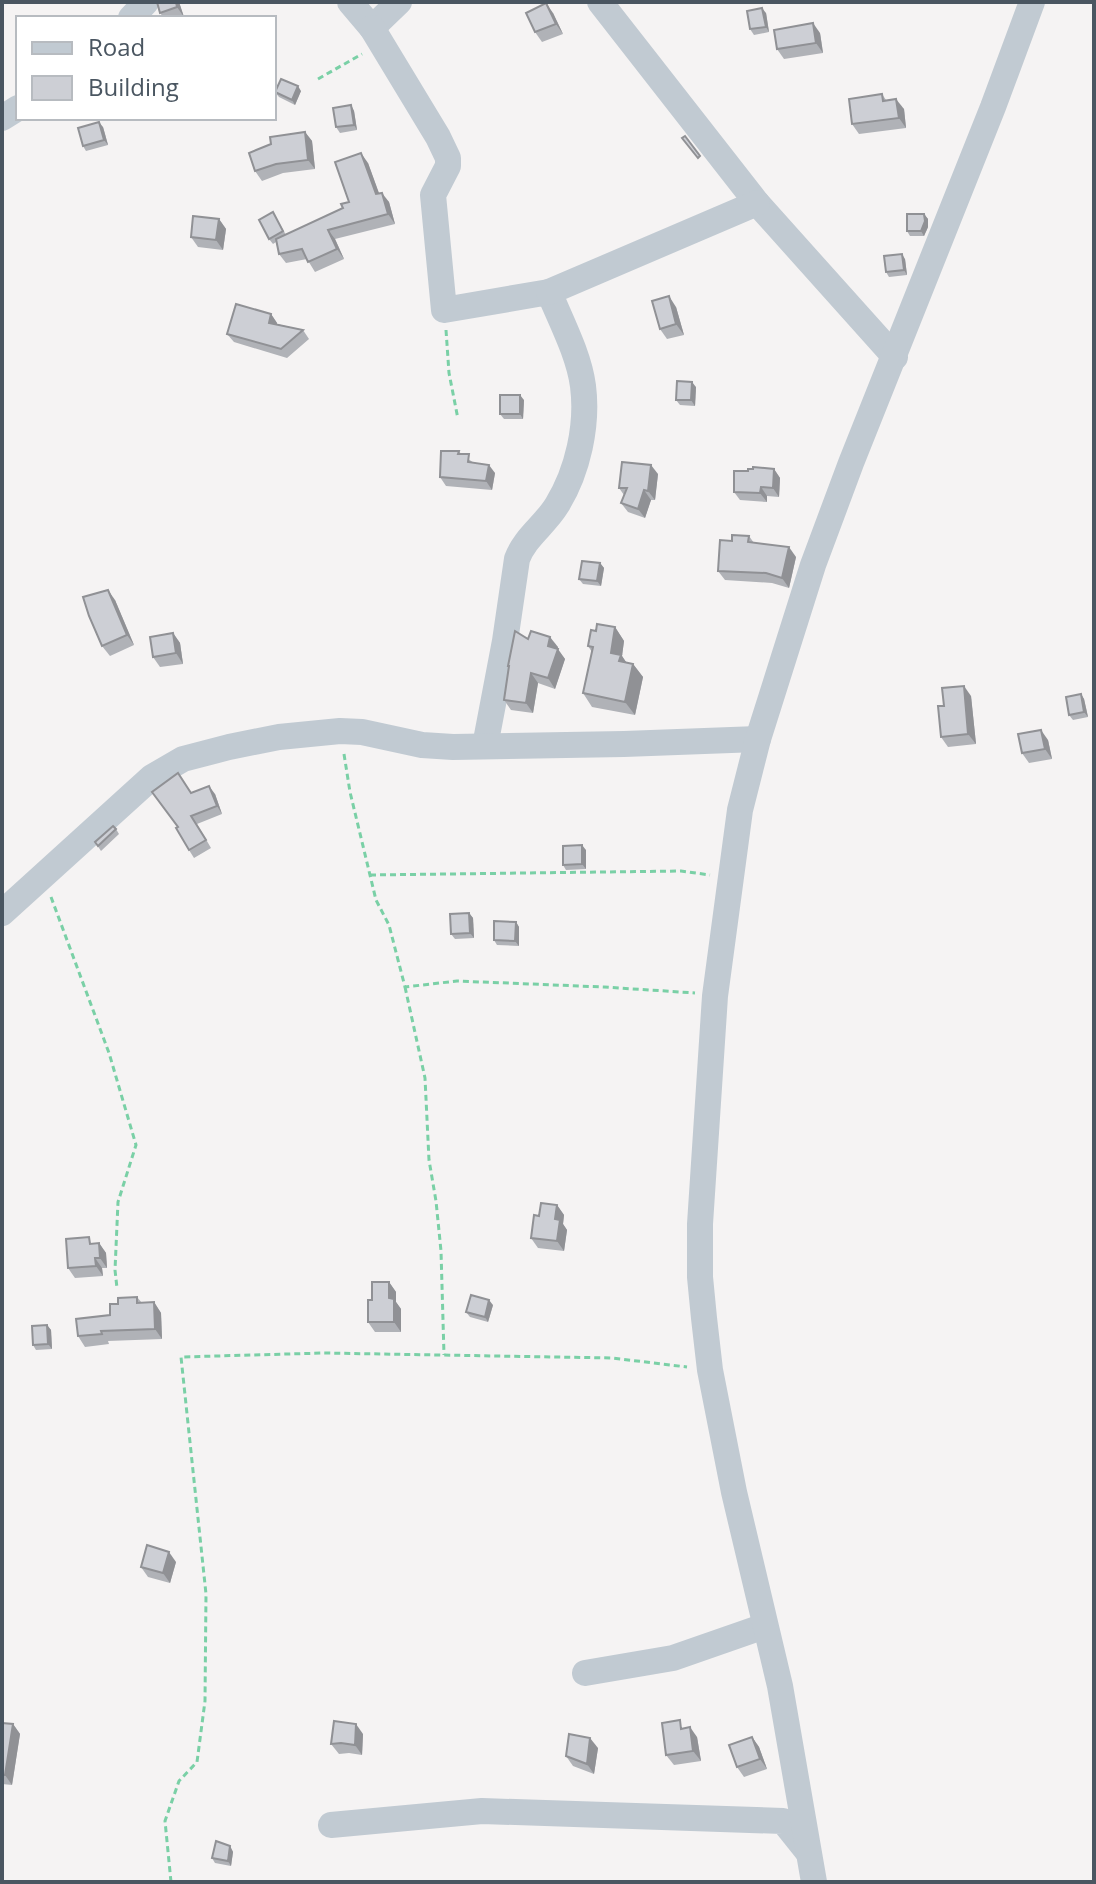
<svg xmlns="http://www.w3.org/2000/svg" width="1096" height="1884" font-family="'Open Sans',sans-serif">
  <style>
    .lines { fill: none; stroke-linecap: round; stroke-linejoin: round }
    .path { stroke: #7ad0a6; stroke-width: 3; stroke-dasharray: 6 4; stroke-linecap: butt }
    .minor { stroke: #c1cad2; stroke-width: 26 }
    .wall { fill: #b0b2b7 }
    .shaded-wall { fill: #909195 }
    .building { fill: #cdcfd5; stroke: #909195; stroke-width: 2 }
  </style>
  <rect width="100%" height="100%" fill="#f5f3f3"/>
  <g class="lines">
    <g class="path">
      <path d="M318,79L362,54"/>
      <path d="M446,330L449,373L458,419"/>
      <path d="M344,754L350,792L376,900L389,925L405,987L457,981L604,987L695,993"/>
      <path d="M370,875L681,871L710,875"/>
      <path d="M51,897L109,1053L136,1145L118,1202L115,1270L117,1288"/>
      <path d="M405,987L425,1078L429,1160L436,1201L441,1251L444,1355"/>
      <path d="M171,1882L165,1821L179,1781L197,1762L205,1701L206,1594L181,1357L324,1353L612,1358L687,1367"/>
    </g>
    <g class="minor">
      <path d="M350,2L372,28L399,2"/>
      <path d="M600,2L757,203L895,357"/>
      <path d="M131,18L146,2"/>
      <path d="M372,28L438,137L448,158V166L433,195L444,310L549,292C561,321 579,355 583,386C588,425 578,471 557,505C545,525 525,537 517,559L505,641L485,746"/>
      <path d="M2,118L18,108"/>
      <path d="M549,292L757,203"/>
      <path d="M2,913L152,777L183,759L229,747L279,737L340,731L362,732L422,745L453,747L624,744L758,739"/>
      <path d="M585,1673L673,1658L765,1626"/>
      <path d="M331,1825L482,1811L783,1821L807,1851"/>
      <path d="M814,1882L780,1686L734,1492L710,1370L704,1318L700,1277V1224L715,996L740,810L758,739L813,565L851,463L993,107L1032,2"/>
    </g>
  </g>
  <g class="wall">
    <path d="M179,2L184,17L181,18H164L160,13Z"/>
    <path d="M553,13L563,34L542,42L535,32Z"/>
    <path d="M766,13L769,32L754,35L750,29Z"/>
    <path d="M820,33L823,53L784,59L777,49Z"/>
    <path d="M301,91L295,105L279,97L275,92Z"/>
    <path d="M882,94L886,100L904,109L906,128L859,134L852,124Z"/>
    <path d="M351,105L354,111L357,130L340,133L336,127Z"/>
    <path d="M103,127L108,145L86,151L83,146Z"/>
    <path d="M305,132L312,141L315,169L283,173L262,181L255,171Z"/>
    <path d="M368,163L379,194L389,202L395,224L335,239L344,259L315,272L307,259L286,263L279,254L276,242L273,244L269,239L273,212L286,235L343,208L349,202Z"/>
    <path d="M924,214L928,219V227L924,236H910L907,231Z"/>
    <path d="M219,219L226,229L223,250L198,247L191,237Z"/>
    <path d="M905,259L907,275L889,277L886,272Z"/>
    <path d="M676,307L684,335L667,339L660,329Z"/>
    <path d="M271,314L277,323V324L303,330L309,339L287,358L234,342L227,334Z"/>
    <path d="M696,387L695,406L680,405L676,400Z"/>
    <path d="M524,400L523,419H504L500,414Z"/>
    <path d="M459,451L461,454L474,463L495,473L492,490L446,486L440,477Z"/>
    <path d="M774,469L780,478L779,497L767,496V502L740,500L734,492L748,471Z"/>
    <path d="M658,474L655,500H651L645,518L628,512L621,503L624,495L619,488Z"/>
    <path d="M749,536L754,543L796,557L789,588L772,583L725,580L718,571L732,541Z"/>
    <path d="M600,563L604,568L601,586L583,584L579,579Z"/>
    <path d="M115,600L134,645L110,656L102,646Z"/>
    <path d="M615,627L624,641L622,656L626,662L633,664L643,677L635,715L592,707L583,693L592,652L588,646L596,631Z"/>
    <path d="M173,633L180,643L183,664L160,667L153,657Z"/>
    <path d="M528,639L558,647L557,649L565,659L555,689L538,683L533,713L511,710L504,700L509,667L508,666Z"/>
    <path d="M1081,694L1084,699L1088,717L1073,720L1069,715Z"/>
    <path d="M971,696L976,744L948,747L941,737L944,706Z"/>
    <path d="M1048,740L1052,759L1029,763L1022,753Z"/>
    <path d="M191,793L215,794L222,814L197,824L211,848L194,858L189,850L178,827Z"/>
    <path d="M116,829L119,834L101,851L95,842Z"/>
    <path d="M586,850V869L566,870L563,865Z"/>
    <path d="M469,913L473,918L474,938L455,939L451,934Z"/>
    <path d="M516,922L519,927V946L497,945L494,940Z"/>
    <path d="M557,1205L564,1215L563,1224L567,1230L564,1251L538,1248L531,1238L539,1216Z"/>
    <path d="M99,1243L106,1253L107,1268H102L103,1276L75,1278L68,1268L94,1244Z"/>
    <path d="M389,1282L396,1292V1302L401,1309V1332H375L368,1322L372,1300Z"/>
    <path d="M137,1297L142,1303L154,1302L161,1313L162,1339L108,1341L109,1344L85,1347L78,1336L110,1315L118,1304Z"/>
    <path d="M493,1305L488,1322L470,1317L466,1312Z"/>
    <path d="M47,1325L51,1330L52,1349L36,1350L33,1345Z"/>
    <path d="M176,1562L170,1583L148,1577L141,1567Z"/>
    <path d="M2,1723L13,1724L20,1734L12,1785L2,1784Z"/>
    <path d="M363,1734L362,1755L349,1753L339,1754L331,1744Z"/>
    <path d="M697,1737L701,1761L674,1765L666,1755Z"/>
    <path d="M752,1737L759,1747L767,1769L744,1777L737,1767Z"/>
    <path d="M598,1748L594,1774L573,1766L566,1756Z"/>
    <path d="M230,1846L233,1852L231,1866L215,1863L212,1858Z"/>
  </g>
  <g class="shaded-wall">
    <path d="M176,2H179L184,17L177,7Z"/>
    <path d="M546,3L553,13L563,34L556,24Z"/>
    <path d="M762,8L766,13L769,32L766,27Z"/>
    <path d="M813,23L820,33L823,53L816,43Z"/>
    <path d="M298,86L301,91L295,105L292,100Z"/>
    <path d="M896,99L904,109L906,128L899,118Z"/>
    <path d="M351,105L354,111L357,130L354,125Z"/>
    <path d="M99,122L103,127L108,145L104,140Z"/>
    <path d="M305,132L312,141L315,169L308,160Z"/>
    <path d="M361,153L368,163L383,204L376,194Z"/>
    <path d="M382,193L389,202L395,224L388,214Z"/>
    <path d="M924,214L928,219V227L924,236L921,231Z"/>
    <path d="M219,219L226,229L223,250L216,240Z"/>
    <path d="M328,230L335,239L344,259L337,249Z"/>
    <path d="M902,254L905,259L907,275L904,270Z"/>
    <path d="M669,296L676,307L684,335L676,324Z"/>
    <path d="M271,314L277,323L275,331L269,323Z"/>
    <path d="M692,382L696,387L695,406L691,400Z"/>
    <path d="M520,395L524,400L523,419L520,414Z"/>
    <path d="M489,465L495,473L492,490L486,481Z"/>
    <path d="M651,465L658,474L655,500L648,491Z"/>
    <path d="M774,469L780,478L779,497L773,488Z"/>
    <path d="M761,487L767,496V502L760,493Z"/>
    <path d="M644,490L651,500L645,518L638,509Z"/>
    <path d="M789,547L796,557L789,588L782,578Z"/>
    <path d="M600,563L604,568L601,586L597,581Z"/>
    <path d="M108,590L115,600L134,645L127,635Z"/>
    <path d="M615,627L624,641L622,656L630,668L629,674L611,653Z"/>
    <path d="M173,633L180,643L183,664L176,653Z"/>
    <path d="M550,637L558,647L555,656L548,646Z"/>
    <path d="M558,649L565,659L555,689L548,678Z"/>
    <path d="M633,664L643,677L635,715L625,702Z"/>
    <path d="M531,673L538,683L533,713L526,703Z"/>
    <path d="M964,686L971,696L976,744L968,734Z"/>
    <path d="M1081,694L1084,699L1088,717L1084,712Z"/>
    <path d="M1041,730L1048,740L1052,759L1045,749Z"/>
    <path d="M209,786L215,794L222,814L217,806Z"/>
    <path d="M582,845L586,850V869L582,864Z"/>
    <path d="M469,913L473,918L474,938L470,933Z"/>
    <path d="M516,922L519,927V946L515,941Z"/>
    <path d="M557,1205L564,1215L563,1224L567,1230L564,1251L557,1241L555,1219Z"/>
    <path d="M99,1243L106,1253L107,1268L100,1258Z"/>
    <path d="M95,1258L102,1268L103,1276L96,1266Z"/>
    <path d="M389,1282L396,1292V1302L401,1309V1332L394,1322L389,1298Z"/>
    <path d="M489,1300L493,1305L488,1322L485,1317Z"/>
    <path d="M154,1302L161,1313L162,1339L155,1329Z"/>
    <path d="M47,1325L51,1330L52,1349L48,1344Z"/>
    <path d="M169,1552L176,1562L170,1583L163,1573Z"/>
    <path d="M13,1724L20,1734L12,1785L5,1775Z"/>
    <path d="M356,1724L363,1734L362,1755L355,1745Z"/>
    <path d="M690,1727L697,1737L701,1761L693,1751Z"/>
    <path d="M752,1737L759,1747L767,1769L760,1759Z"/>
    <path d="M590,1738L598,1748L594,1774L587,1764Z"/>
    <path d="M230,1846L233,1852L231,1866L228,1861Z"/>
  </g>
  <g class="building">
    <path d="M157,2H176L177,7L160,13Z"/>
    <path d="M546,3L556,24L535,32L526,13Z"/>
    <path d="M762,8L766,27L750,29L747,11Z"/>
    <path d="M813,23L816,43L777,49L774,30Z"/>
    <path d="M281,79L298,86L292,100L275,92Z"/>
    <path d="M882,94L883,101L896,99L899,118L852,124L849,99Z"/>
    <path d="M351,105L354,125L336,127L333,108Z"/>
    <path d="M99,122L104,140L83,146L78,128Z"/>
    <path d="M305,132L308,160L276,164L255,171L249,153L271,144L270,137Z"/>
    <path d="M685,136L700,156L698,158L682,138Z"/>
    <path d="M361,153L376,194L382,193L388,214L328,230L337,249L308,262L302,249L279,254L276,239L343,208L341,204L349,202L335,162Z"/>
    <path d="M273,212L283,231L269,239L259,220Z"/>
    <path d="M907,214H924L925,221L921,231H907Z"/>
    <path d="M193,216L219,219L216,240L191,237Z"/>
    <path d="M902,254L904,270L886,272L884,256Z"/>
    <path d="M669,296L676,324L660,329L652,301Z"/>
    <path d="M236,304L271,314L269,323L303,330L281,349L227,334Z"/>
    <path d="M677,381L692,382L691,400H676Z"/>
    <rect x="500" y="395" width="20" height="19"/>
    <path d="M441,451H459L458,454H469L468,462L489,465L486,481L440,477Z"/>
    <path d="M622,462L651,465L648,491L644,490L638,509L621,503L627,488H619Z"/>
    <path d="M753,467L774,469L773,488L761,487L760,493L734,492V471H748V469H753Z"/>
    <path d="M732,535L749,536L748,542L789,547L782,578L766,573L718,571L720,540L732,541Z"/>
    <path d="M582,561L600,563L597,581L579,579Z"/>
    <path d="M108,590L127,635L102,646L89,616L83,597Z"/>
    <path d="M597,624L615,627L611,653L621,655L619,661L633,664L625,702L583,693L593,647L588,646L591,630L596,631Z"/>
    <path d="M515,631L528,639L531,631L550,637L548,646L558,649L548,678L531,673L526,703L504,700L509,666H508Z"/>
    <path d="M173,633L176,653L153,657L150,637Z"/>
    <path d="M964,686L968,734L941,737L938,706H944L942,688Z"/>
    <path d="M1081,694L1084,712L1069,715L1066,697Z"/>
    <path d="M1041,730L1045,749L1022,753L1018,734Z"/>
    <path d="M178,773L191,793L209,786L217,806L191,816L206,840L189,850L176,828L178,827L152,792Z"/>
    <path d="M113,826L116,829L98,846L95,842Z"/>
    <path d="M582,845V864L563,865V846Z"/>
    <path d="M469,913L470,933L451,934L450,914Z"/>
    <path d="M494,921L516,922L515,941L494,940Z"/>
    <path d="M541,1203L557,1205L555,1219L560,1220L557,1241L531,1238L534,1215L539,1216Z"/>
    <path d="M89,1237L90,1244L99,1243L100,1258H95L96,1266L68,1268L66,1239Z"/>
    <path d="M372,1282H389V1298L394,1299V1322H368V1300H372Z"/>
    <path d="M471,1295L489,1300L485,1317L466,1312Z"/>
    <path d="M137,1297V1303L154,1302L155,1329L101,1331L102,1334L78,1336L76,1319L110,1315V1304H118V1298Z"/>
    <path d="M47,1325L48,1344L33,1345L32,1326Z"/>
    <path d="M147,1545L169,1552L163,1573L141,1567Z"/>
    <path d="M680,1720L681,1729L690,1727L693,1751L666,1755L662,1723Z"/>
    <path d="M334,1721L356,1724L355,1745L341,1743L331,1744Z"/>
    <path d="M2,1723L13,1724L5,1775H2Z"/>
    <path d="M569,1734L590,1738L587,1764L566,1756Z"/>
    <path d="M752,1737L760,1759L737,1767L729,1745Z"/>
    <path d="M216,1841L230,1846L228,1861L212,1858Z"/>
  </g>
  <rect width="1096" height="1884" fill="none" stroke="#4a5661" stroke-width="8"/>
  <rect x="16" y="16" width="260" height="104" fill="#ffffff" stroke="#b7bbc0" stroke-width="2"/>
  <rect x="32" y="42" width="40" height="12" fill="#c1cad2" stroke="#b7bbc0" stroke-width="2"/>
  <text x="88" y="56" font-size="24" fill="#4a5661">Road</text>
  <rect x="32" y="76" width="40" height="24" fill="#cdcfd5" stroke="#b7bbc0" stroke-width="2"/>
  <text x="88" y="96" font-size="24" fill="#4a5661">Building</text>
</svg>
